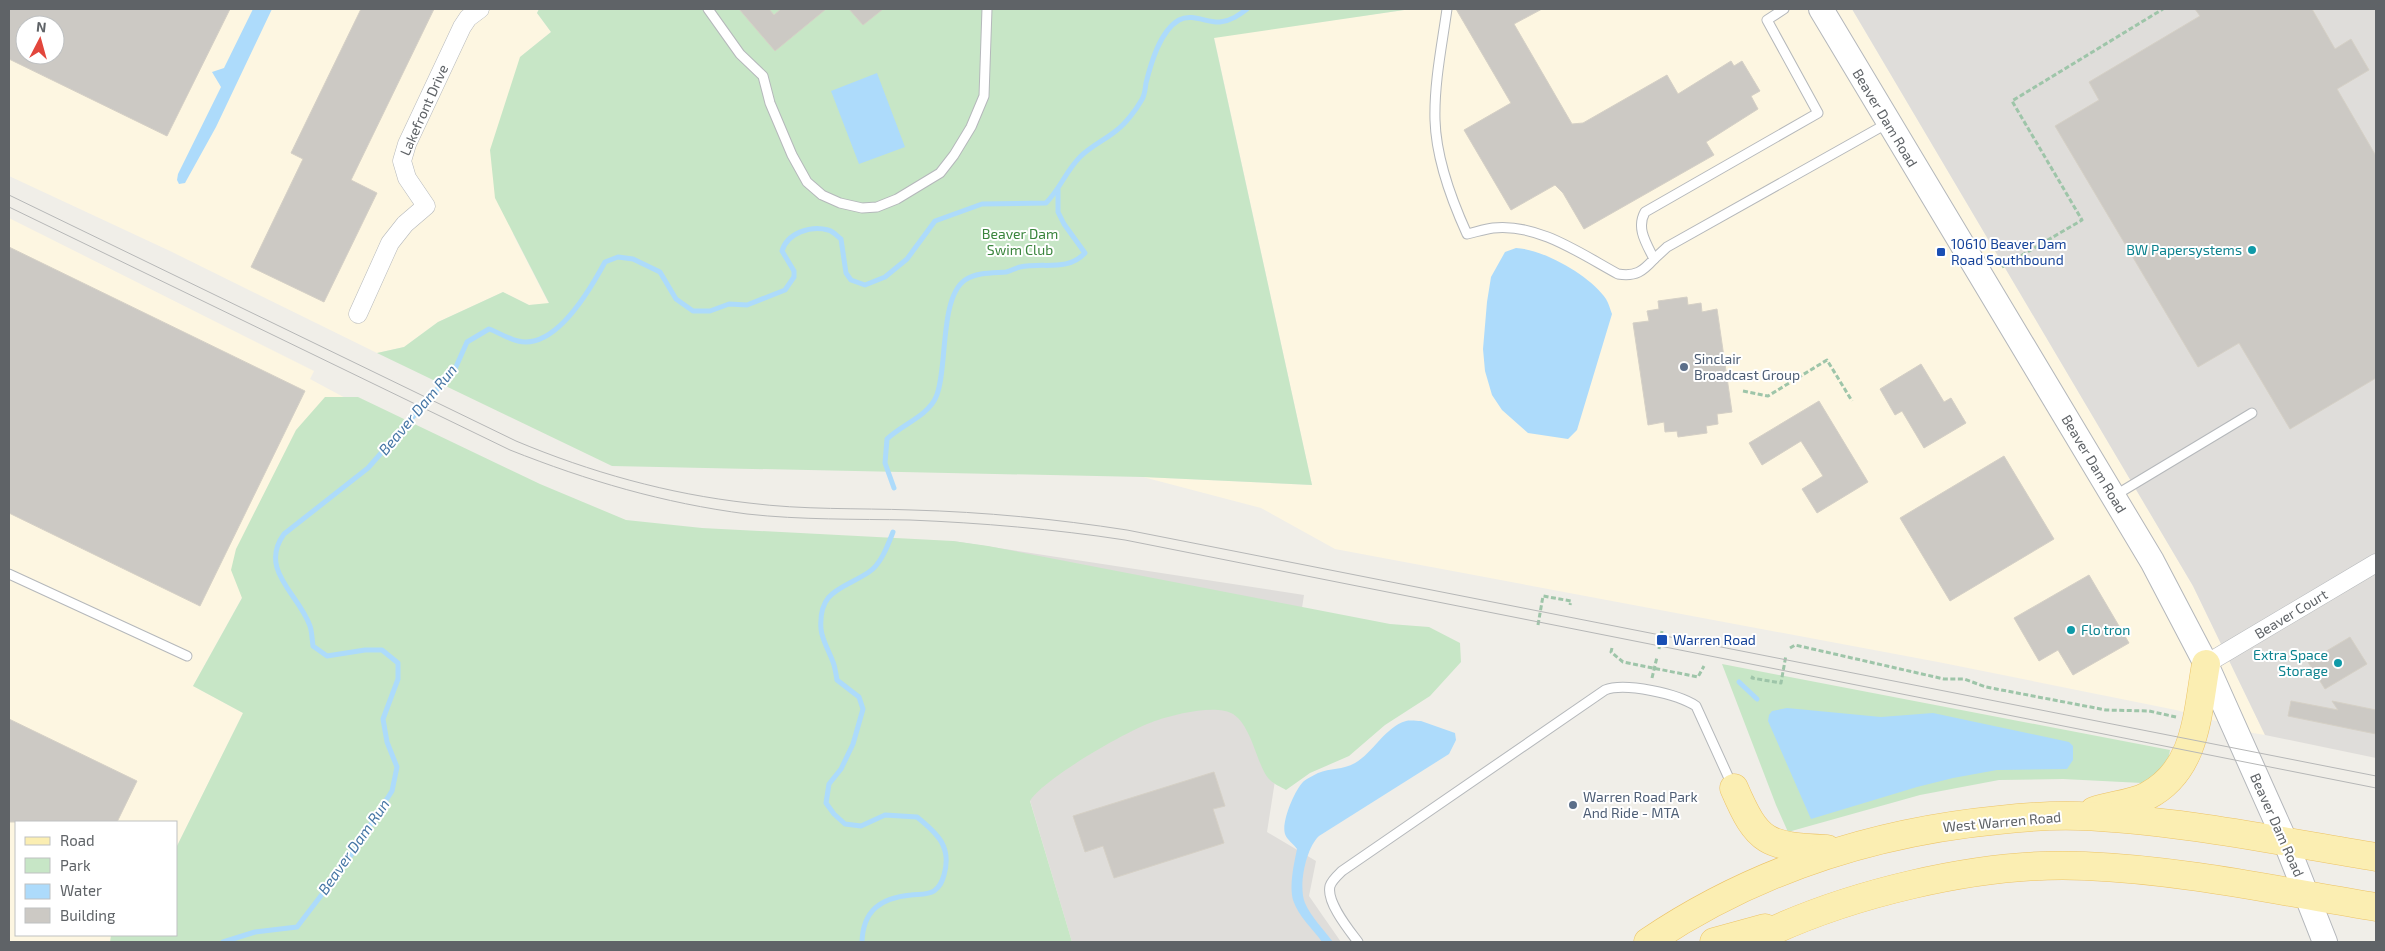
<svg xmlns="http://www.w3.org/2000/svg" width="2385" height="951" font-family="'Exo 2',sans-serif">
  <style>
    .commercial { fill: #fdf6e1; fill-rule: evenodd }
    .industrial { fill: #dfddda }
    .green { fill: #c7e6c6 }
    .water { fill: #addbfb }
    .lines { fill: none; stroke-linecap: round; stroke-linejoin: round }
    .stream { stroke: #addbfb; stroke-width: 5 }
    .building { fill: #ccc9c4; stroke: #d5d0c6; fill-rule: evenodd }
    .lane-casing { stroke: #b5b8bb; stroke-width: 11 }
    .street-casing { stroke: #b5b8bb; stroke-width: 19 }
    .secondary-casing { stroke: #b4b7bb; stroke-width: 26 }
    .primary-casing { stroke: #ecc366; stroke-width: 29 }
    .path { stroke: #9ec5a9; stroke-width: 3; stroke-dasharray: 5 2.5; stroke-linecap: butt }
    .lane { stroke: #fff; stroke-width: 9 }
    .street { stroke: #fff; stroke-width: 18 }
    .secondary { stroke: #fff; stroke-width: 24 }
    .primary { stroke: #fbeeb2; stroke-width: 28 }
    .tram { stroke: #b6b7b7; stroke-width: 1 }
    .culture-dot { fill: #0f9aa8; stroke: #fff; stroke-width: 2 }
    .transit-dot { fill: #1a4fb4; stroke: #fff; stroke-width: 2 }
    .service-dot { fill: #5c6f8a; stroke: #fff; stroke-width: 2 }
    .labels { text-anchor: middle; stroke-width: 4; stroke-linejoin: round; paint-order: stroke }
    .street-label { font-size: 14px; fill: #5f6367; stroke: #fff }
    .park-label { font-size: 14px; fill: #3a843c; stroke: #fff }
    .transit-label { font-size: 14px; fill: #164399; stroke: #fff; text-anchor: start }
    .culture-label { font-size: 14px; fill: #0d838f; stroke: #fff; text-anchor: end }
    .service-label { font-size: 14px; fill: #4e5e75; stroke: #fff; text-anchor: start }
    .water-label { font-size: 15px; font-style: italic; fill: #4676a5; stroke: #fff }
  </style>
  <rect width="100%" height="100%" fill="#f0eee8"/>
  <g class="commercial">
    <path d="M9,9H539L537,13L551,32L520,57L513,234L549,304L529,305L503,292L438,322L404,347L377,353L170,251L9,176ZM25,25H55V55H25Z"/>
    <path d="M1411,9H1852L2193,586L2265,735L2229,729L2227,724L2176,710L1938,662L1335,549L1261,508L1143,477L1312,485L1214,37Z"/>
    <path d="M9,218L314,371L310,379L351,401L193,686L243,713L176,848V822H16V935H134L130,942H9Z"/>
  </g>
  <g class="industrial">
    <path d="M1852,9H2376V758L2265,735L2193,586Z"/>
    <path d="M953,541L1304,595L1267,832L1316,861L1309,896L1341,942H1072Z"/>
  </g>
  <g class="green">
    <path d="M539,9H1411L1214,38L1312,485L1143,477L612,466L377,353L404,347L438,322L503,292L529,305L549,303L495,198L490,150L520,57L551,32L537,13Z"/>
    <path d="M325,397H358L540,484L626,520L702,528L953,541L988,546L1390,624L1429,627L1460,643L1461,662L1430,696L1385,725L1349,756L1310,773L1286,790C1281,787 1274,784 1270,780C1257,768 1253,727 1233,714C1216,704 1176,714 1158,720C1131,728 1044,778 1030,801L1072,942H110L111,935H176V848L243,713L193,686L242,598L231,570L236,549L296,430Z"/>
    <path d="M1722,664L2170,750L2167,767L2142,783L2063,779L1999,780L1920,795L1788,832L1776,805Z"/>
  </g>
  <g class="water">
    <path d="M253,9H272L216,127L185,183L179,184L177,180L178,174L221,87L212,72L224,68Z"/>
    <path d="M877,73L905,147L859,164L831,91Z"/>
    <path d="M1516,248C1543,249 1591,276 1606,299C1609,304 1610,309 1612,314L1577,430L1568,439L1528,433L1502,410L1492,395L1485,371L1483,349L1487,302L1491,277L1505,252Z"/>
    <path d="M1787,708L1881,717L1933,713L2069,742L2073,746V760L2067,769L1997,770L1953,778L1917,787L1811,819L1768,721L1769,715L1772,711Z"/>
    <path d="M1421,721L1455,733L1456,740L1449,754L1319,836C1306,848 1298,886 1305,903C1311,917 1324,930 1333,942H1322C1313,929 1298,916 1293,900C1289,885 1294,864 1297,849C1294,844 1287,840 1285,834C1281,822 1295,789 1304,781C1308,778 1314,775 1318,773C1330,768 1343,770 1355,763C1373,753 1385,727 1406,721C1410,720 1417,721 1421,721Z"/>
  </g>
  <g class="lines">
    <g class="stream">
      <path d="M894,488L885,463L887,439C901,425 928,416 936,397C948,370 939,298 965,280C977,272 993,273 1006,272C1011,271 1015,268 1020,267C1044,262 1067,272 1085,253L1064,224L1058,212V190"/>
      <path d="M1739,682L1757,699"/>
      <path d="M223,942L255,932L297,927L346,863L392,791L397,767L387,742L383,719L398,679V663L382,650H365L327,656L313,646C312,639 312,632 310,626C299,594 258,570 284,534L368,468L455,369L467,342L489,329C498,332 508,339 518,341C555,350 590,290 605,262L618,257L633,259L660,272L676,299L693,311H710L729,304L747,305L785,290L794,277V271L782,251C787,233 811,225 828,230C833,231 837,236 841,239L846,273L851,280L865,285L885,277L907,259L935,221L982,204L1046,203C1060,189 1066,171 1080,157C1091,146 1105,140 1117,130C1125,124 1136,110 1141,101C1145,96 1145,89 1146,83C1151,63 1160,31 1179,20C1192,13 1207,23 1220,22C1231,21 1239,15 1247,9"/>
      <path d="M862,942C863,910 881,898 911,895C918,894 928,895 934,891C940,887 942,882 944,875C952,847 938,834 917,817L885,815L861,826L845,824L834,814L826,803L829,784L841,769L853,744L863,709L859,697L837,680C836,674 835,667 833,662C829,651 822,640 821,629C818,589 844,589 869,572C881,564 888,545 893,532"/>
    </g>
  </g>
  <g class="building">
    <path d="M9,9H230L167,136L9,59ZM25,25H55V55H25Z"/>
    <path d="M361,9H434L351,180L377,193L324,302L251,267L303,159L291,153Z"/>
    <path d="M739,9H769L774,15L781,9H826L775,51Z"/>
    <path d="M849,9H883L863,25Z"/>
    <path d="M1456,9H1542L1514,24L1572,124L1583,123L1667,75L1678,94L1731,61L1734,66L1742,61L1760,91L1751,96L1758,109L1706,142L1714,155L1584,229L1563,193L1555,185L1511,210L1464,130L1511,103Z"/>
    <path d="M2195,9H2312L2335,49L2351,39L2369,70L2337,89L2376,156V378L2290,429L2239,343L2198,367L2055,126L2099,100L2089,82L2200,16Z"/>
    <path d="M9,247L305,391L200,606L9,513Z"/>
    <path d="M1687,297L1688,305L1701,303L1702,312L1717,309L1732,412L1717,414L1718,424L1706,426L1707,433L1678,437L1677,431L1665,432L1664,422L1648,425L1633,323L1649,321L1647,311L1659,309L1658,301Z"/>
    <path d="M1921,364L1944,402L1951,398L1966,423L1924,448L1902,411L1895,415L1880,389Z"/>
    <path d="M1819,401L1868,482L1817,513L1802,489L1823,476L1801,441L1762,465L1749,443Z"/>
    <path d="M2004,456L2054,539L1950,601L1900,518Z"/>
    <path d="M2089,575L2129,643L2073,675L2058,650L2039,661L2014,618Z"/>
    <path d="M2350,637L2367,664L2325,689L2308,662Z"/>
    <path d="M2291,701L2338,710L2332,701L2376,710V734L2288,716Z"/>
    <path d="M9,719L137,781L117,822H9Z"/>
    <path d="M1214,772L1225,806L1213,809L1224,843L1114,878L1103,846L1085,852L1073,816Z"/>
  </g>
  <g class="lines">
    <g class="lane-casing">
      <g id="lane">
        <path d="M708,9L740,54L763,76L770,103L792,155L807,182L822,195L840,203L862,208L877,207L897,199L940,173L954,155L971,127L984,96L987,9"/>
        <path d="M1447,9C1442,45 1434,83 1435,120C1436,157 1452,201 1467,234C1476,232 1485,229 1493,228C1538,223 1581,254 1618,274C1636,277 1643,271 1654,259C1646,243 1636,228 1645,212L1818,113L1767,20L1784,9"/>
        <path d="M1654,259L1667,247L1888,123"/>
        <path d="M2114,496L2252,413"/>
        <path d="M9,574L187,656"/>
        <path d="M1358,942C1349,930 1326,902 1330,886C1332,880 1338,875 1342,871L1605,690C1625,682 1678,694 1696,706L1732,785"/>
      </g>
    </g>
    <g class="street-casing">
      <g id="street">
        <path d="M358,314L390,243L405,224L426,206L407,178L402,161L407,144L462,27L468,18L480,9"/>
        <path d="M2206,664L2376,563"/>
      </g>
    </g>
    <g class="secondary-casing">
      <path id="secondary" d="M1821,9L2152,561L2206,664L2286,843L2325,942"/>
    </g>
    <g class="primary-casing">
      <g id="primary">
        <path d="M1734,788C1758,844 1767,846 1827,849"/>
        <path d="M2094,811C2111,805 2132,804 2147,796C2197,770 2197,714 2206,664"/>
        <path d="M1648,942C1753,871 1874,832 1999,820C2026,817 2053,815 2079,816C2179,820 2278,841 2376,857"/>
        <path d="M1714,942L1765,928"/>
        <path d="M1749,942C1842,895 1979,861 2085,866C2183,870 2279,891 2376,907"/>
      </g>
    </g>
    <g class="path">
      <path d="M2002,267L2082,220L2012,101L2163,9"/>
      <path d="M1743,391L1768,396L1827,360L1852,401"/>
      <path d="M1538,625L1543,596L1571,601L1570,605"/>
      <path d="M1612,648L1611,652L1623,662L1698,677L1704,666"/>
      <path d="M1790,648L1795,645L1944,679H1964L1986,687L2106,710L2149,711L2176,717"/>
      <path d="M1659,649L1662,631"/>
      <path d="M1753,676L1752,678L1781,683L1786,655"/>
      <path d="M1652,678L1657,657"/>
    </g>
    <use href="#lane" class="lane"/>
    <use href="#street" class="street"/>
    <use href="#secondary" class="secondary"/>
    <use href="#primary" class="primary"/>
    <g class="tram">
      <path d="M9,195L516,441C590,472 668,494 749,503C803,510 858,508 912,510C985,512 1056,519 1127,530L2376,776"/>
      <path d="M9,207L510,450C588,481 663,503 747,514C801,520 856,519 910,520C982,523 1053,529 1125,540L2376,788"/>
    </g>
  </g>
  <g class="culture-dot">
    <circle cx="2252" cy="250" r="5"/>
    <circle cx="2071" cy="630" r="5"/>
    <circle cx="2338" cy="663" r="5"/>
  </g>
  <g class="transit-dot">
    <rect x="1936" y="247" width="10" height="10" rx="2.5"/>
    <rect x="1656" y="634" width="12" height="12" rx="2.5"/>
  </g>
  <g class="service-dot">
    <circle cx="1684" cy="367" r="5"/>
    <circle cx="1573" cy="805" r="5"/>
  </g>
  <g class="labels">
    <g class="street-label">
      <text transform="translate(424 110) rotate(-66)" y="5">Lakefront Drive</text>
      <text transform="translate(1885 118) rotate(59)" y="5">Beaver Dam Road</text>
      <text transform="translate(2094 464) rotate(59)" y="5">Beaver Dam Road</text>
      <text transform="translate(2291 614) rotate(-31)" y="5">Beaver Court</text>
      <text transform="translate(2002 822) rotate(-5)" y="5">West Warren Road</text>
      <text transform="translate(2277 825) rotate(66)" y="5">Beaver Dam Road</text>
    </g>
    <g class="park-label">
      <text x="1020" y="239">Beaver Dam<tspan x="1020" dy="16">Swim Club</tspan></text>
    </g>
    <g class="transit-label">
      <text x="1951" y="249">10610 Beaver Dam<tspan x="1951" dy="16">Road Southbound</tspan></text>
      <text x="1673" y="645">Warren Road</text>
    </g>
    <g class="culture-label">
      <text x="2242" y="255">BW Papersystems</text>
      <text x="2081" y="635" text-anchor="start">Flo tron</text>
      <text x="2328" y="660">Extra Space<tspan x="2328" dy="16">Storage</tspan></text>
    </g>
    <g class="service-label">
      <text x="1694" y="364">Sinclair<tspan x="1694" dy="16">Broadcast Group</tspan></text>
      <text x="1583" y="802">Warren Road Park<tspan x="1583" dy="16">And Ride - MTA</tspan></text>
    </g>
    <g class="water-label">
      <text transform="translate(418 410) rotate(-50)" y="5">Beaver Dam Run</text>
      <text transform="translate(354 847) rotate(-55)" y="5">Beaver Dam Run</text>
    </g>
  </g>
  <rect width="2385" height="951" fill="none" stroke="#5f6367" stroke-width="20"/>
  <rect x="15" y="821" width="162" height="115" fill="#ffffff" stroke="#bfc1c2"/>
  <rect x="25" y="837" width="25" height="8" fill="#fbeeb2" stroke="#bfc1c2"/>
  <text x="60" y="846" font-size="15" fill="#5f6367">Road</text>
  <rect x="25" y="858" width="25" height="15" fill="#c7e6c6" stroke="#bfc1c2"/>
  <text x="60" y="871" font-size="15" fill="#5f6367">Park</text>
  <rect x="25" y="884" width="25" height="15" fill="#addbfb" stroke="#bfc1c2"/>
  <text x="60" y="896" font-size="15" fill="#5f6367">Water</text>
  <rect x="25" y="908" width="25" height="15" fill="#ccc9c4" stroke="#bfc1c2"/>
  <text x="60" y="921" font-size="15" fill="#5f6367">Building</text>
  <g transform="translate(40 40) rotate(6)"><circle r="24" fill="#ffffff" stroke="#bfc1c2"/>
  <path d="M0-4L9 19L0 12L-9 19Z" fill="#e2463c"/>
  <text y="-8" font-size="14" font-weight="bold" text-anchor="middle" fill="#5f6367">N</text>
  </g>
</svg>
